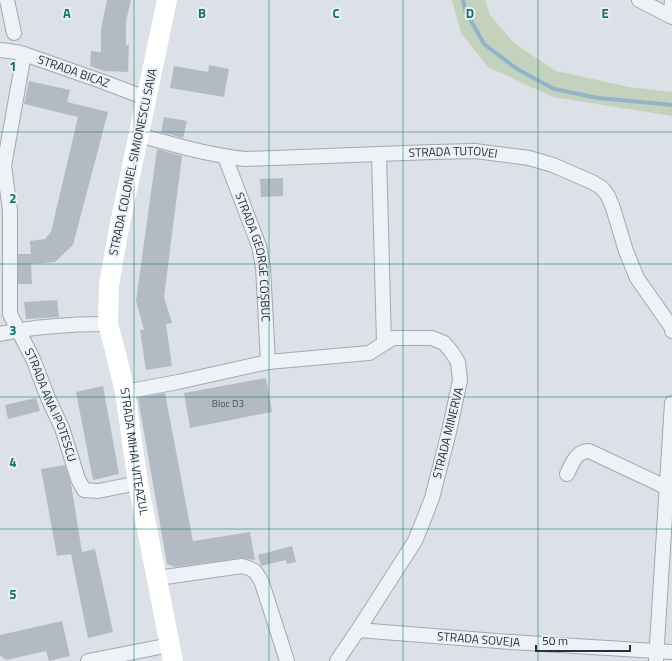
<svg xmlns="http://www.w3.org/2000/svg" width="672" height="661" font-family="'Titillium Web',sans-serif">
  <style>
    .green { fill: #c3d2bc }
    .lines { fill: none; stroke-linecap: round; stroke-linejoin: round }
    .stream { stroke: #93b3cb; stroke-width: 4 }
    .building { fill: #b2bbc4 }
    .minor-casing { stroke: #a0a8b1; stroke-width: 16 }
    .minor { stroke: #eef1f5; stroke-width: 14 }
    .secondary { stroke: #fff; stroke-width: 20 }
    .grid { fill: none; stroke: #0f766e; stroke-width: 1; stroke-opacity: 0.55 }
    .labels { text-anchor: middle; stroke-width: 4; stroke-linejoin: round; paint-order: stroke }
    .number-label { font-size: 10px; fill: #485360 }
    .street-label { font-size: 12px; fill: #24303e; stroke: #ebf0f5 }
    .grid-label { font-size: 13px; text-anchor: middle; font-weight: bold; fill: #0f766e; stroke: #ebf0f5; stroke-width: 4; stroke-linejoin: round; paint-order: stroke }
  </style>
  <rect width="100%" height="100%" fill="#dbe1e7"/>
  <path class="green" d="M452,0H485L490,15L515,44L556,71L629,87L672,92V116L553,97L488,67L461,33Z"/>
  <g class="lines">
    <path class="stream" d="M463,0L465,10L484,44L517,69L554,89L598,98L672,105"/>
  </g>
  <g class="building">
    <path d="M107,0H131L126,21V45H129L128,72L104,71L90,66L91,51L101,52V29Z"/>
    <path d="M209,65L229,69L224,97L170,88L174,66L208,72Z"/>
    <path d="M29,81L70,90L67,102L108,112L73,245L55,262L31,264L32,284H18V254H31L30,241L45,239L51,232L78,117L24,104Z"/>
    <path d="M164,117L187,121L183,138L161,132Z"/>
    <path d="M157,149L182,156L164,297L172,323L166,324L172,366L146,370L140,330H144L136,301Z"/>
    <path d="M283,178V196L261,197L260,179Z"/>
    <path d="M57,300L59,317L26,319L24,302Z"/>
    <path d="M266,378L272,412L190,428L184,393Z"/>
    <path d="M103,386L119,474L93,480L76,392Z"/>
    <path d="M165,393L193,541L250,532L255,560L241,558L175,567L167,564L138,398Z"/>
    <path d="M36,398L40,411L8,419L5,405Z"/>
    <path d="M65,465L71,484L82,552L95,549L113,632L88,638L71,554L57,556L41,469Z"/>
    <path d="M292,546L296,562L287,564L286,560L261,566L258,555Z"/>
    <path d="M62,621L70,656L49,661L46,651L6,660L0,655V635Z"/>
  </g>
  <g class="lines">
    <g class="minor-casing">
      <g id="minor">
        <path d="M7,0L14,33"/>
        <path d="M639,0L672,17"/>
        <path d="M671,16L672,0"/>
        <path id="s1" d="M0,50L16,52L24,54L101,81L146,98"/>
        <path id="s2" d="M24,54L4,166L10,210V314L33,359L48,398L62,428L78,479L84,490L98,491L138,483"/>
        <path id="s3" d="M139,135C174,145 209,155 245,159L433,152L475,151L529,158L553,165L592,182L602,188L608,196L613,208L626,251L637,278L672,328V331"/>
        <path d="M379,154L384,343"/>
        <path id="s4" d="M225,157L259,246L263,267L268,362"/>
        <path d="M0,334C36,326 71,324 108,324"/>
        <path d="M125,392L178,382L268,362L369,353L393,338H432L444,343L451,351L458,362L460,380L449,432L432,498L422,524L415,541L358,630L337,661"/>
        <path d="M567,474C572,464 576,451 589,451L672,490"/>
        <path d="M158,578L242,566C254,569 256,571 262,583L287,661"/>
        <path id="s5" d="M358,630L511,642L672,652"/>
        <path d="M656,660L672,403"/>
        <path d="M88,661L170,645"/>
      </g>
    </g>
    <use href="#minor" class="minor"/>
    <path class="secondary" id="s6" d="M167,0L118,233L109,285L108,324L116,354L125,392L138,483L173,661"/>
  </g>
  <path class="grid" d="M134,0V661M269,0V661M403,0V661M538,0V661M0,132H672M0,264H672M0,397H672M0,529H672"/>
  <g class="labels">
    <g class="number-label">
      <text x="228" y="407">Bloc D3</text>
    </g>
    <g class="street-label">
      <text dy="4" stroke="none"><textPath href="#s1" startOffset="77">STRADA BICAZ</textPath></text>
      <text dy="4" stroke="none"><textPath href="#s3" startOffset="317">STRADA TUTOVEI</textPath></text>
      <text transform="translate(133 162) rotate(-78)" y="4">STRADA COLONEL SIMIONESCU SAVA</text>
      <text dy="4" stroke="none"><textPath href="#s4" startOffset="105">STRADA GEORGE COȘBUC</textPath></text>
      <text dy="4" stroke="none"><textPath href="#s2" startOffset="362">STRADA ANA IPOTESCU</textPath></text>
      <text transform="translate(448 433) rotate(-76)" y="4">STRADA MINERVA</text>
      <text dy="4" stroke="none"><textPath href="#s6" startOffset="460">STRADA MIHAI VITEAZUL</textPath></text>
      <text dy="4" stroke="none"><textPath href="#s5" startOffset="121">STRADA SOVEJA</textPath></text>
    </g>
  </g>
  <g class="grid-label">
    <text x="67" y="18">A</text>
    <text x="202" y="18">B</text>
    <text x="336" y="18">C</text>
    <text x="470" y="18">D</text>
    <text x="605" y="18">E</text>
    <text x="13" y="71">1</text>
    <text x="13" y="203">2</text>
    <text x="13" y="335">3</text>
    <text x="13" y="467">4</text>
    <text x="13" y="599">5</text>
  </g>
  <path d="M536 645v6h94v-6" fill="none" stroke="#24303e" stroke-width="2"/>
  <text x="542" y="645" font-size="12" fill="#24303e" stroke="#ebf0f5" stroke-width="3" paint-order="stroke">50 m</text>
</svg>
